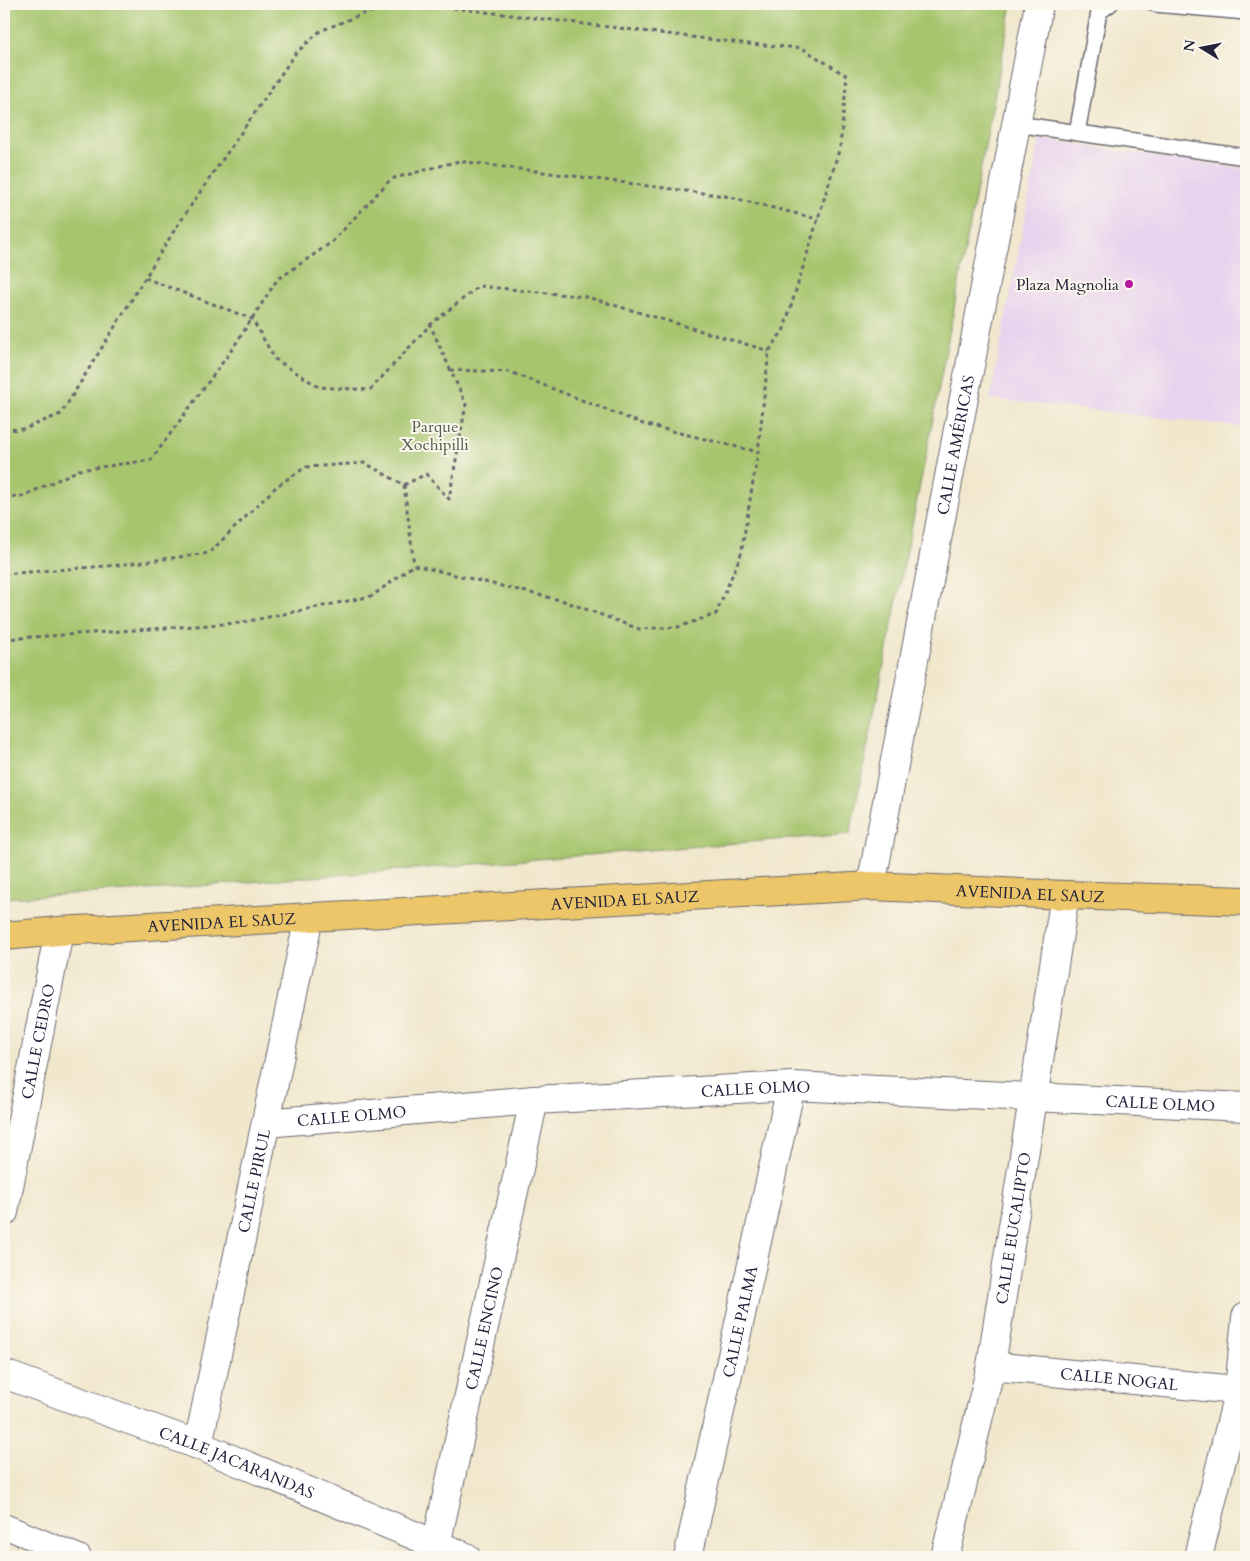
<svg xmlns="http://www.w3.org/2000/svg" width="1250" height="1561" font-family="Cardo,serif">
  <style>
    .built { fill: #e8d2ee }
    .green { fill: #a6c56d; stroke: #647454 }
    .lines { fill: none; stroke-linecap: round; stroke-linejoin: round }
    .service-casing { stroke: #6a676e; stroke-width: 18 }
    .pedestrian-casing { stroke: #6a676e; stroke-width: 26 }
    .minor-casing { stroke: #6a676e; stroke-width: 30 }
    .primary-casing { stroke: #6a676e; stroke-width: 30 }
    .path { stroke: #6a676e; stroke-width: 3; stroke-dasharray: 4 4; stroke-linecap: butt }
    .service { stroke: #fff; stroke-width: 15 }
    .pedestrian { stroke: #fff; stroke-width: 24 }
    .minor { stroke: #fff; stroke-width: 28 }
    .primary { stroke: #ecc669; stroke-width: 28 }
    .poi-dot { fill: #b5179e; stroke: #fbf7ec; stroke-width: 2 }
    .labels { text-anchor: middle; stroke-width: 4; stroke-linejoin: round; paint-order: stroke }
    .poi-label { font-size: 16px; fill: #22223b; stroke: #fbf7ec; text-anchor: end }
    .park-label { font-size: 16px; fill: #505b4c; stroke: #fbf7ec }
    .street-label { font-size: 16px; fill: #22223b; stroke: #fbf7ec }
  </style>
  <rect width="100%" height="100%" fill="#fbf7ec"/>
  <filter id="ink" filterUnits="userSpaceOnUse"><feTurbulence type="fractalNoise" baseFrequency=".02" numOctaves="2"/><feDisplacementMap in="SourceGraphic" scale="10" xChannelSelector="R" yChannelSelector="G"/><feConvolveMatrix kernelMatrix="1 2 1 2 8 2 1 2 1" color-interpolation-filters="sRGB"/></filter>
  <filter id="wash" filterUnits="userSpaceOnUse"><feTurbulence type="fractalNoise" baseFrequency=".0096" numOctaves="4" result="noise"/><feDisplacementMap in="SourceGraphic" scale="20" xChannelSelector="R" yChannelSelector="G"/><feGaussianBlur stdDeviation="1.12" result="paint"/><feColorMatrix in="noise" values="0 0 0 0 0 0 0 0 0 0 0 0 0 0 0 0 0 1.4 0 .05"/><feComposite in="paint" operator="in"/></filter>
  <g filter="url(#wash)">
    <rect width="100%" height="100%" fill="#f1e7cd"/>
    <path class="built" d="M1040,139L1246,169V427L990,399Z"/>
    <path class="green" d="M4,4H1012L928,445L850,834L163,889L4,898Z"/>
  </g>
  <g filter="url(#ink)">
    <g class="lines">
      <g class="service-casing">
        <g id="service">
          <path d="M1155,4L1246,12"/>
          <path d="M1016,124L1246,157"/>
          <path d="M1077,133L1099,12L1110,4"/>
        </g>
      </g>
      <g class="pedestrian-casing">
        <path id="pedestrian" d="M4,1526L79,1557"/>
      </g>
      <g class="minor-casing">
        <g id="minor">
          <path id="s1" d="M871,886L1039,4"/>
          <path id="s2" d="M266,1123L534,1100L791,1086L1246,1107"/>
          <path id="s3" d="M4,1212L59,931"/>
          <path id="s4" d="M991,1366L1246,1391"/>
          <path id="s5" d="M4,1374L198,1445L466,1557"/>
          <path id="s6" d="M198,1445L309,917"/>
          <path id="s7" d="M431,1557L436,1545L534,1100"/>
          <path id="s8" d="M688,1557L791,1086"/>
          <path id="s9" d="M945,1557L991,1366L1065,895"/>
          <path d="M1198,1557L1239,1390L1246,1317"/>
        </g>
      </g>
      <g class="primary-casing">
        <g id="primary">
          <path id="s10" d="M4,936L59,931L871,886L1065,895L1246,901"/>
        </g>
      </g>
      <g class="path">
        <path d="M145,278L252,319L275,359L319,387L370,390L430,325L479,286L587,297L769,351"/>
        <path d="M450,370L510,372L643,424L758,452"/>
        <path d="M4,430L24,429L61,414L177,226L295,54L320,31L360,15L397,4"/>
        <path d="M404,485L426,474L449,499L466,404L430,325"/>
        <path d="M4,497L23,496L79,470L151,460L231,351L277,280L332,242L391,179L459,161L725,196L818,219"/>
        <path d="M414,565L564,601L639,629L678,627L716,614L741,554L758,452L769,351L784,329L840,147L847,76L802,48L749,44L420,4"/>
        <path d="M4,574L119,565L209,553L277,486L306,467L365,463L404,485L414,565"/>
        <path d="M4,639L239,623L372,596L414,565"/>
      </g>
      <use href="#service" class="service"/>
      <use href="#pedestrian" class="pedestrian"/>
      <use href="#minor" class="minor"/>
      <use href="#primary" class="primary"/>
    </g>
  </g>
  <circle class="poi-dot" cx="1129" cy="284" r="5"/>
  <g class="labels">
    <g class="poi-label">
      <text x="1119" y="290">Plaza Magnolia</text>
    </g>
    <g class="park-label">
      <text x="435" y="432">Parque<tspan x="435" dy="18">Xochipilli</tspan></text>
    </g>
    <g class="street-label">
      <text dy="6" stroke="none"><textPath href="#s1" startOffset="449">CALLE AMÉRICAS</textPath></text>
      <text dy="6" stroke="none"><textPath href="#s10" startOffset="1028">AVENIDA EL SAUZ</textPath></text>
      <text dy="6" stroke="none"><textPath href="#s10" startOffset="622">AVENIDA EL SAUZ</textPath></text>
      <text dy="6" stroke="none"><textPath href="#s10" startOffset="218">AVENIDA EL SAUZ</textPath></text>
      <text dy="6" stroke="none"><textPath href="#s3" startOffset="174">CALLE CEDRO</textPath></text>
      <text dy="6" stroke="none"><textPath href="#s2" startOffset="491">CALLE OLMO</textPath></text>
      <text dy="6" stroke="none"><textPath href="#s2" startOffset="896">CALLE OLMO</textPath></text>
      <text dy="6" stroke="none"><textPath href="#s2" startOffset="86">CALLE OLMO</textPath></text>
      <text dy="6" stroke="none"><textPath href="#s6" startOffset="270">CALLE PIRUL</textPath></text>
      <text dy="6" stroke="none"><textPath href="#s9" startOffset="336">CALLE EUCALIPTO</textPath></text>
      <text dy="6" stroke="none"><textPath href="#s8" startOffset="241">CALLE PALMA</textPath></text>
      <text dy="6" stroke="none"><textPath href="#s7" startOffset="235">CALLE ENCINO</textPath></text>
      <text dy="6" stroke="none"><textPath href="#s4" startOffset="129">CALLE NOGAL</textPath></text>
      <text dy="6" stroke="none"><textPath href="#s5" startOffset="249">CALLE JACARANDAS</textPath></text>
    </g>
  </g>
  <rect width="1250" height="1561" fill="none" stroke="#fbf7ec" stroke-width="20"/>
  <g transform="translate(1202 48) rotate(280)" stroke="#fbf7ec" stroke-width="4" paint-order="stroke">
  <path d="M0-4L9 19L0 12L-9 19Z" fill="#22223b"/>
  <text y="-8" font-size="14" font-weight="bold" text-anchor="middle" fill="#22223b">N</text>
  </g>
</svg>
